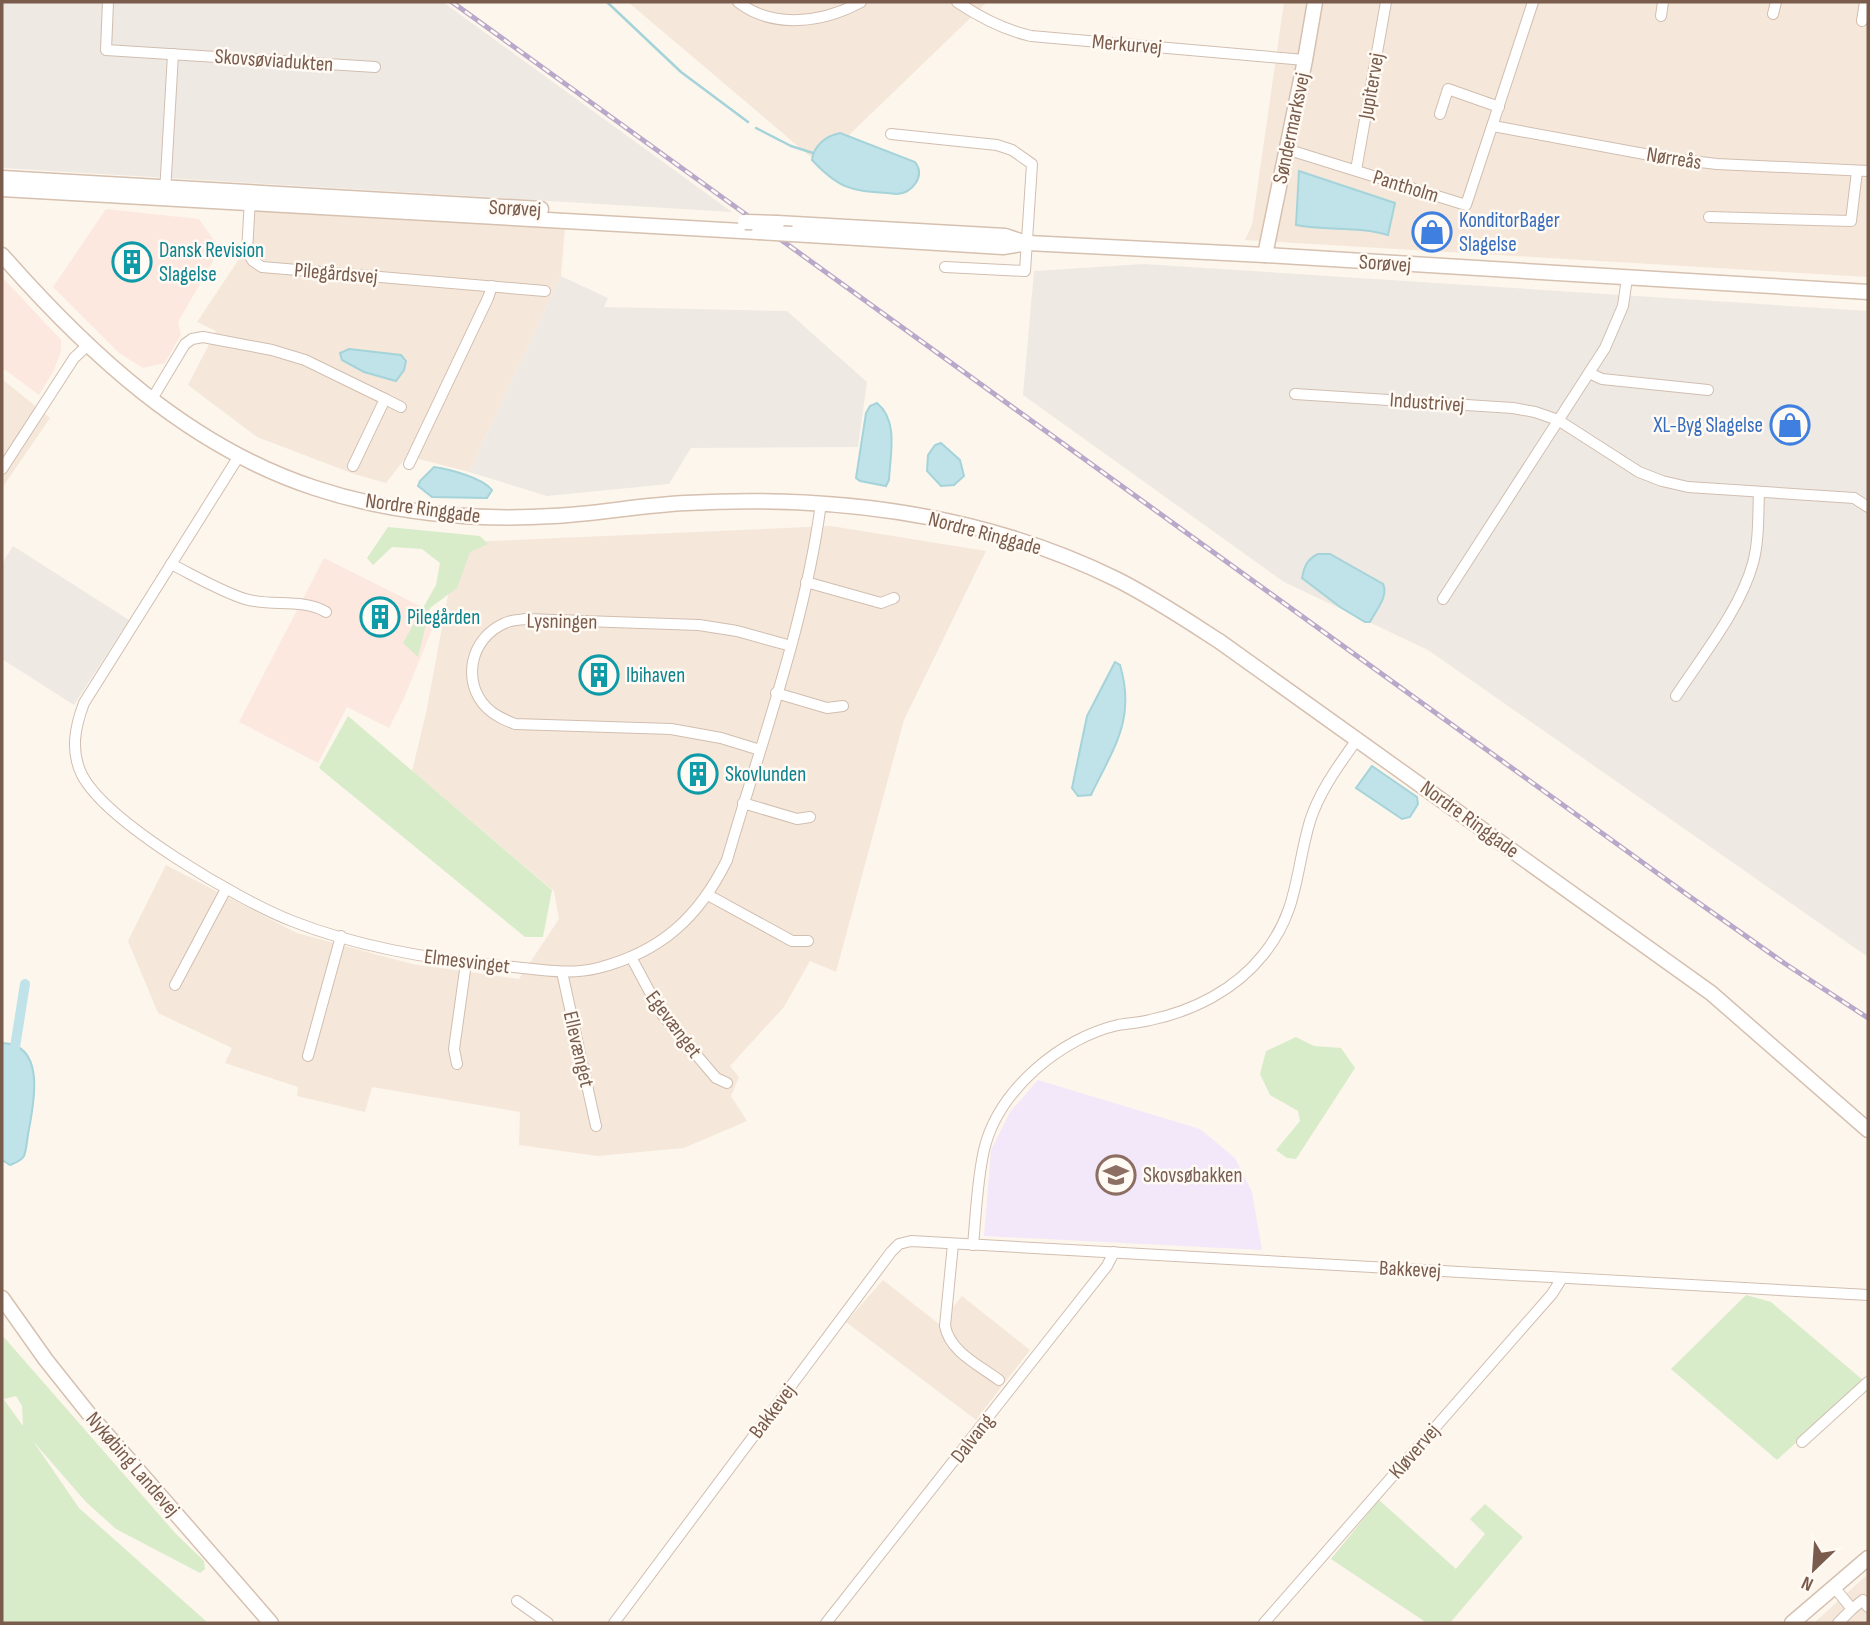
<svg xmlns="http://www.w3.org/2000/svg" width="1870" height="1625" font-family="'Sofia Sans Condensed',sans-serif">
  <style>
    .residential { fill: #f5e8da }
    .commercial { fill: #fde8e0 }
    .industrial { fill: #efe9e4 }
    .education { fill: #f3e8fa }
    .green { fill: #d8ecc9 }
    .water { fill: #bfe3e8; stroke: #a5d3da; stroke-width: 2 }
    .lines { fill: none; stroke-linecap: round; stroke-linejoin: round }
    .stream { stroke: #a5d3da; stroke-width: 2.5 }
    .canal { stroke: #bfe3e8; stroke-width: 10 }
    .street-casing { stroke: #d1beb0; stroke-width: 12 }
    .secondary-casing { stroke: #d6c0b0; stroke-width: 17 }
    .street { stroke: #fff; stroke-width: 10 }
    .secondary { stroke: #fff; stroke-width: 14 }
    .rail-casing { stroke: #b9a8c9; stroke-width: 5 }
    .rail { stroke: #fffaf3; stroke-width: 2.5; stroke-dasharray: 8; stroke-linecap: butt }
    .secondary-bridge-casing { stroke: #d6c0b0; stroke-width: 17; stroke-linecap: butt }
    .secondary-bridge { stroke: #fff; stroke-width: 14 }
    .labels { text-anchor: middle; stroke-width: 5; stroke-linejoin: round; paint-order: stroke }
    .street-label { font-size: 21px; fill: #7a5c4d; stroke: #fffaf3 }
    .shop-label { font-size: 21px; fill: #366cbe; stroke: #fffaf3; text-anchor: start }
    .culture-label { font-size: 21px; fill: #0d838f; stroke: #fffaf3; text-anchor: start }
    .education-label { font-size: 21px; fill: #785e54; stroke: #fffaf3; text-anchor: start }
  </style>
  <rect width="100%" height="100%" fill="#fdf6ec"/>
  <g class="residential">
    <path d="M628,2H987L819,164Z"/>
    <path d="M1284,2H1868V277L1245,240L1252,225Z"/>
    <path d="M249,209L565,228L561,276L469,472L407,456L386,483L354,474L257,437L188,385L216,331L197,322L247,247Z"/>
    <path d="M2,379L50,418L2,488Z"/>
    <path d="M831,526L986,551L904,720L836,972L810,961L784,1007L730,1066L739,1077L731,1096L747,1121L684,1148L597,1156L519,1145L520,1112L372,1087L365,1112L297,1096L298,1087L225,1063L232,1048L158,1013L128,941L166,865L297,933L412,964L519,979L559,919L554,891L412,771L426,713L449,590L468,542Z"/>
    <path d="M883,1280L939,1324L962,1296L1030,1350L976,1420L846,1322Z"/>
    <path d="M1868,1574V1623H1814Z"/>
  </g>
  <g class="commercial">
    <path d="M106,209L199,219L220,249L178,322L181,334L165,363L143,368L119,353L53,287Z"/>
    <path d="M2,277L61,340V351L54,370L39,395L7,371L2,369Z"/>
    <path d="M324,558L438,615L404,698L389,728L347,707L318,763L239,722Z"/>
  </g>
  <g class="industrial">
    <path d="M2,2H443L732,212L2,168Z"/>
    <path d="M1144,264L1868,311V957L1428,650L1284,582L1023,395L1034,271Z"/>
    <path d="M561,276L608,298L604,307L787,311L867,382L858,447L691,448L669,484L547,496L469,472Z"/>
    <path d="M13,546L129,620L74,705L2,659V564Z"/>
  </g>
  <path class="education" d="M1038,1080L1200,1129L1235,1158L1252,1192L1262,1250L984,1236L991,1150L1010,1112Z"/>
  <g class="green">
    <path d="M388,527L480,536L488,544L470,552L457,588L430,608L418,657L403,643L436,585L440,563L422,549L392,547L373,565L367,558Z"/>
    <path d="M348,716L552,890L543,937H525L319,768Z"/>
    <path d="M1296,1037L1314,1046L1341,1048L1355,1068L1296,1159L1287,1158L1276,1150L1300,1121L1298,1111L1270,1095L1260,1074L1266,1051Z"/>
    <path d="M1746,1295L1771,1302L1864,1381L1777,1460L1671,1369Z"/>
    <path d="M2,1335L176,1534L204,1561L205,1569L200,1573L116,1529L86,1502L33,1441L79,1508L208,1623H2V1397L23,1426L22,1406L16,1396L4,1399L2,1395Z"/>
    <path d="M1379,1500L1456,1569L1485,1534L1470,1519L1485,1504L1523,1537L1450,1623H1427L1331,1559Z"/>
  </g>
  <g class="water">
    <path d="M840,133L915,162C926,176 912,193 897,194C854,190 843,193 812,160C814,145 826,136 840,133Z"/>
    <path d="M1299,171L1395,203L1388,235C1359,226 1326,231 1296,225Z"/>
    <path d="M349,349L401,355L406,361L404,370L396,381L364,372L342,360L340,353Z"/>
    <path d="M877,403C899,421 890,455 889,480L886,486L860,481L856,478L866,413L870,406Z"/>
    <path d="M941,443L960,460L964,476L954,485L941,486L927,471L928,455L935,445Z"/>
    <path d="M434,467C449,469 483,478 492,490L487,498L432,497L418,486L420,481Z"/>
    <path d="M1318,554H1330L1383,584C1389,596 1376,610 1370,622H1365L1340,607L1302,578C1304,567 1307,559 1318,554Z"/>
    <path d="M1115,662L1120,665C1136,719 1114,747 1091,795L1078,796L1072,788L1087,716Z"/>
    <path d="M1372,766L1417,797L1418,804L1410,817L1402,819L1356,788Z"/>
    <path d="M2,1043C46,1044 34,1102 29,1129C27,1137 27,1149 24,1156C21,1161 15,1163 10,1165L2,1160Z"/>
  </g>
  <g class="lines">
    <g class="stream">
      <path d="M607,2L681,72L748,122"/>
      <path d="M756,128L791,146L813,153"/>
    </g>
    <path class="canal" d="M15,1047L25,984"/>
    <g class="street-casing">
      <g id="street">
        <path d="M108,2L106,50L375,67"/>
        <path d="M738,2C774,30 824,22 861,2"/>
        <path d="M957,2C981,18 1004,30 1031,36L1305,60"/>
        <path d="M1773,14L1776,2"/>
        <path d="M1661,16L1663,2"/>
        <path d="M1862,21L1865,2"/>
        <path d="M1440,114L1448,89L1499,107"/>
        <path d="M1493,126L1666,158L1717,164L1868,171"/>
        <path d="M891,134L997,145L1012,150L1032,164L1025,271L945,267"/>
        <path d="M1286,149L1466,205L1533,2"/>
        <path d="M1356,170L1386,2"/>
        <path d="M165,193L173,54"/>
        <path d="M250,199L247,252L253,261L262,267L545,291"/>
        <path d="M1709,217L1851,221L1857,171"/>
        <path d="M1589,373L1602,379L1708,390"/>
        <path d="M1295,394L1513,408L1535,412L1558,420L1639,472L1662,481L1688,487L1854,498L1868,507"/>
        <path d="M152,399L185,344L192,339L203,337L272,350L305,360L385,399L353,466"/>
        <path d="M385,399L401,407"/>
        <path d="M239,456L84,703C75,727 70,751 82,775C107,823 240,901 292,921C360,948 442,961 514,967C542,970 571,975 598,968C661,952 699,917 727,860C761,742 805,625 821,503"/>
        <path d="M409,464L488,298L492,286"/>
        <path d="M2,469L74,358L89,344"/>
        <path d="M171,564C195,576 220,591 245,599C271,607 302,598 326,612"/>
        <path d="M806,582L881,603L894,598"/>
        <path d="M1443,599L1605,348L1623,306L1627,278"/>
        <path d="M776,693L827,708L843,706"/>
        <path d="M1676,696C1702,656 1740,610 1753,563C1759,541 1758,516 1759,492"/>
        <path d="M760,750L721,738L671,729L515,724C505,720 495,716 487,708C461,682 470,638 505,623C511,620 519,620 526,619L699,625L737,631L791,646"/>
        <path d="M743,803L797,819L810,817"/>
        <path d="M708,895L792,941H808"/>
        <path d="M631,957L661,1013L716,1078L727,1083"/>
        <path d="M562,972L596,1126"/>
        <path d="M175,985L226,889"/>
        <path d="M308,1056L341,936"/>
        <path d="M457,1064L454,1049L466,963"/>
        <path d="M953,1244L945,1326C950,1352 979,1365 999,1380"/>
        <path d="M973,1245C976,1214 977,1181 984,1150C998,1090 1061,1038 1118,1025C1129,1023 1139,1023 1150,1020C1193,1011 1235,990 1263,955C1299,911 1295,871 1310,821C1320,790 1339,765 1358,738"/>
        <path d="M1802,1442L1868,1382"/>
        <path d="M1834,1587L1852,1609L1838,1623"/>
        <path d="M517,1601L548,1623"/>
        <path d="M1852,1609L1863,1600L1868,1607"/>
        <path d="M614,1623L891,1252L899,1244L911,1241L1868,1295"/>
        <path d="M826,1623L1107,1266L1114,1252"/>
        <path d="M1264,1623L1552,1294L1562,1278"/>
      </g>
    </g>
    <g class="secondary-casing">
      <g id="secondary">
        <path d="M2,178L541,209"/>
        <path d="M2,189L759,232"/>
        <path d="M777,223L1005,236L1023,242"/>
        <path d="M792,234L1003,247L1028,243L1265,255L1868,292"/>
        <path d="M2,255C88,353 189,447 315,488C390,513 474,521 553,516C597,514 641,505 686,503C833,495 982,513 1116,579C1152,597 1185,619 1219,641L1711,993L1868,1130"/>
        <path d="M1265,255L1305,60L1315,2"/>
        <path d="M2,1298L46,1360L89,1414L271,1623"/>
        <path d="M1792,1623L1868,1558"/>
      </g>
    </g>
    <use href="#street" class="street"/>
    <use href="#secondary" class="secondary"/>
    <g class="rail-casing">
      <path id="rail" d="M452,2L1689,896L1784,963L1868,1018"/>
    </g>
    <use href="#rail" class="rail"/>
    <g class="secondary-bridge-casing">
      <g id="secondary-bridge">
        <path d="M745,222L777,223"/>
        <path d="M759,232L792,234"/>
      </g>
    </g>
    <use href="#secondary-bridge" class="secondary-bridge"/>
  </g>
  <defs>
    <g id="shop-ring" transform="scale(2.0125)"><circle r="9.5" fill="#fffaf3" stroke="#3f7fe0" stroke-width="1.5"/><path d="M-5-2.5h2.3a2.7 3.5 0 0 1 5.4 0H5L5.5 6h-11ZM-1.5-2.5h3a1.5 2.3 0 0 0-3 0Z" fill="#3f7fe0"/></g>
    <g id="building-ring" transform="scale(2.0125)"><circle r="9.5" fill="#fffaf3" stroke="#0f9aa8" stroke-width="1.5"/><path d="M-4-6H4V6H1V3H-1V6H-4ZM-2.5-4.3h1.7v1.8h-1.7ZM.8-4.3h1.7v1.8H.8ZM-2.5-1h1.7V.8h-1.7ZM.8-1h1.7V.8H.8Z" fill="#0f9aa8"/></g>
    <g id="school-ring" transform="scale(2.0125)"><circle r="9.5" fill="#fffaf3" stroke="#8d6e63" stroke-width="1.5"/><path d="M0-5L7-2L0 1L-7-2ZM-4 1L0 2.5L4 1V4Q0 6-4 4Z" fill="#8d6e63"/></g>
  </defs>
  <g fill-rule="evenodd">
    <use href="#shop-ring" x="1432" y="232"/>
    <use href="#building-ring" x="132" y="262"/>
    <use href="#shop-ring" x="1790" y="425"/>
    <use href="#building-ring" x="380" y="617"/>
    <use href="#building-ring" x="599" y="675"/>
    <use href="#building-ring" x="698" y="774"/>
    <use href="#school-ring" x="1116" y="1175"/>
  </g>
  <g class="labels">
    <g class="street-label">
      <text transform="translate(1127 44) rotate(5)" y="7">Merkurvej</text>
      <text transform="translate(274 60) rotate(4)" y="7">Skovsøviadukten</text>
      <text transform="translate(1371 86) rotate(-80)" y="7">Jupitervej</text>
      <text transform="translate(1291 128) rotate(-78)" y="7">Søndermarksvej</text>
      <text transform="translate(1674 158) rotate(9)" y="7">Nørreås</text>
      <text transform="translate(1406 186) rotate(17)" y="7">Pantholm</text>
      <text transform="translate(515 208) rotate(3)" y="7">Sorøvej</text>
      <text transform="translate(1385 263) rotate(4)" y="7">Sorøvej</text>
      <text transform="translate(336 273) rotate(5)" y="7">Pilegårdsvej</text>
      <text transform="translate(1427 402) rotate(4)" y="7">Industrivej</text>
      <text transform="translate(423 508) rotate(8)" y="7">Nordre Ringgade</text>
      <text transform="translate(985 533) rotate(15)" y="7">Nordre Ringgade</text>
      <text transform="translate(562 621) rotate(1)" y="7">Lysningen</text>
      <text transform="translate(1470 819) rotate(36)" y="7">Nordre Ringgade</text>
      <text transform="translate(467 961) rotate(7)" y="7">Elmesvinget</text>
      <text transform="translate(674 1024) rotate(53)" y="7">Egevænget</text>
      <text transform="translate(579 1049) rotate(77)" y="7">Ellevænget</text>
      <text transform="translate(1410 1269) rotate(3)" y="7">Bakkevej</text>
      <text transform="translate(772 1411) rotate(-53)" y="7">Bakkevej</text>
      <text transform="translate(972 1438) rotate(-52)" y="7">Dalvang</text>
      <text transform="translate(1414 1451) rotate(-49)" y="7">Kløvervej</text>
      <text transform="translate(133 1464) rotate(49)" y="7">Nykøbing Landevej</text>
    </g>
    <g class="shop-label">
      <text x="1459" y="227">KonditorBager<tspan x="1459" dy="24">Slagelse</tspan></text>
      <text x="1763" y="432" text-anchor="end">XL-Byg Slagelse</text>
    </g>
    <g class="culture-label">
      <text x="159" y="257">Dansk Revision<tspan x="159" dy="24">Slagelse</tspan></text>
      <text x="407" y="624">Pilegården</text>
      <text x="626" y="682">Ibihaven</text>
      <text x="725" y="781">Skovlunden</text>
    </g>
    <g class="education-label">
      <text x="1143" y="1182">Skovsøbakken</text>
    </g>
  </g>
  <rect width="1870" height="1625" fill="none" stroke="#7a5c4d" stroke-width="7"/>
  <g transform="translate(1814 1569) rotate(205)" stroke="#fffaf3" stroke-width="5" paint-order="stroke">
  <path d="M0-5L12 26L0 18L-12 26Z" fill="#7a5c4d"/>
  <text y="-10" font-size="19" font-weight="bold" text-anchor="middle" fill="#7a5c4d">N</text>
  </g>
</svg>
